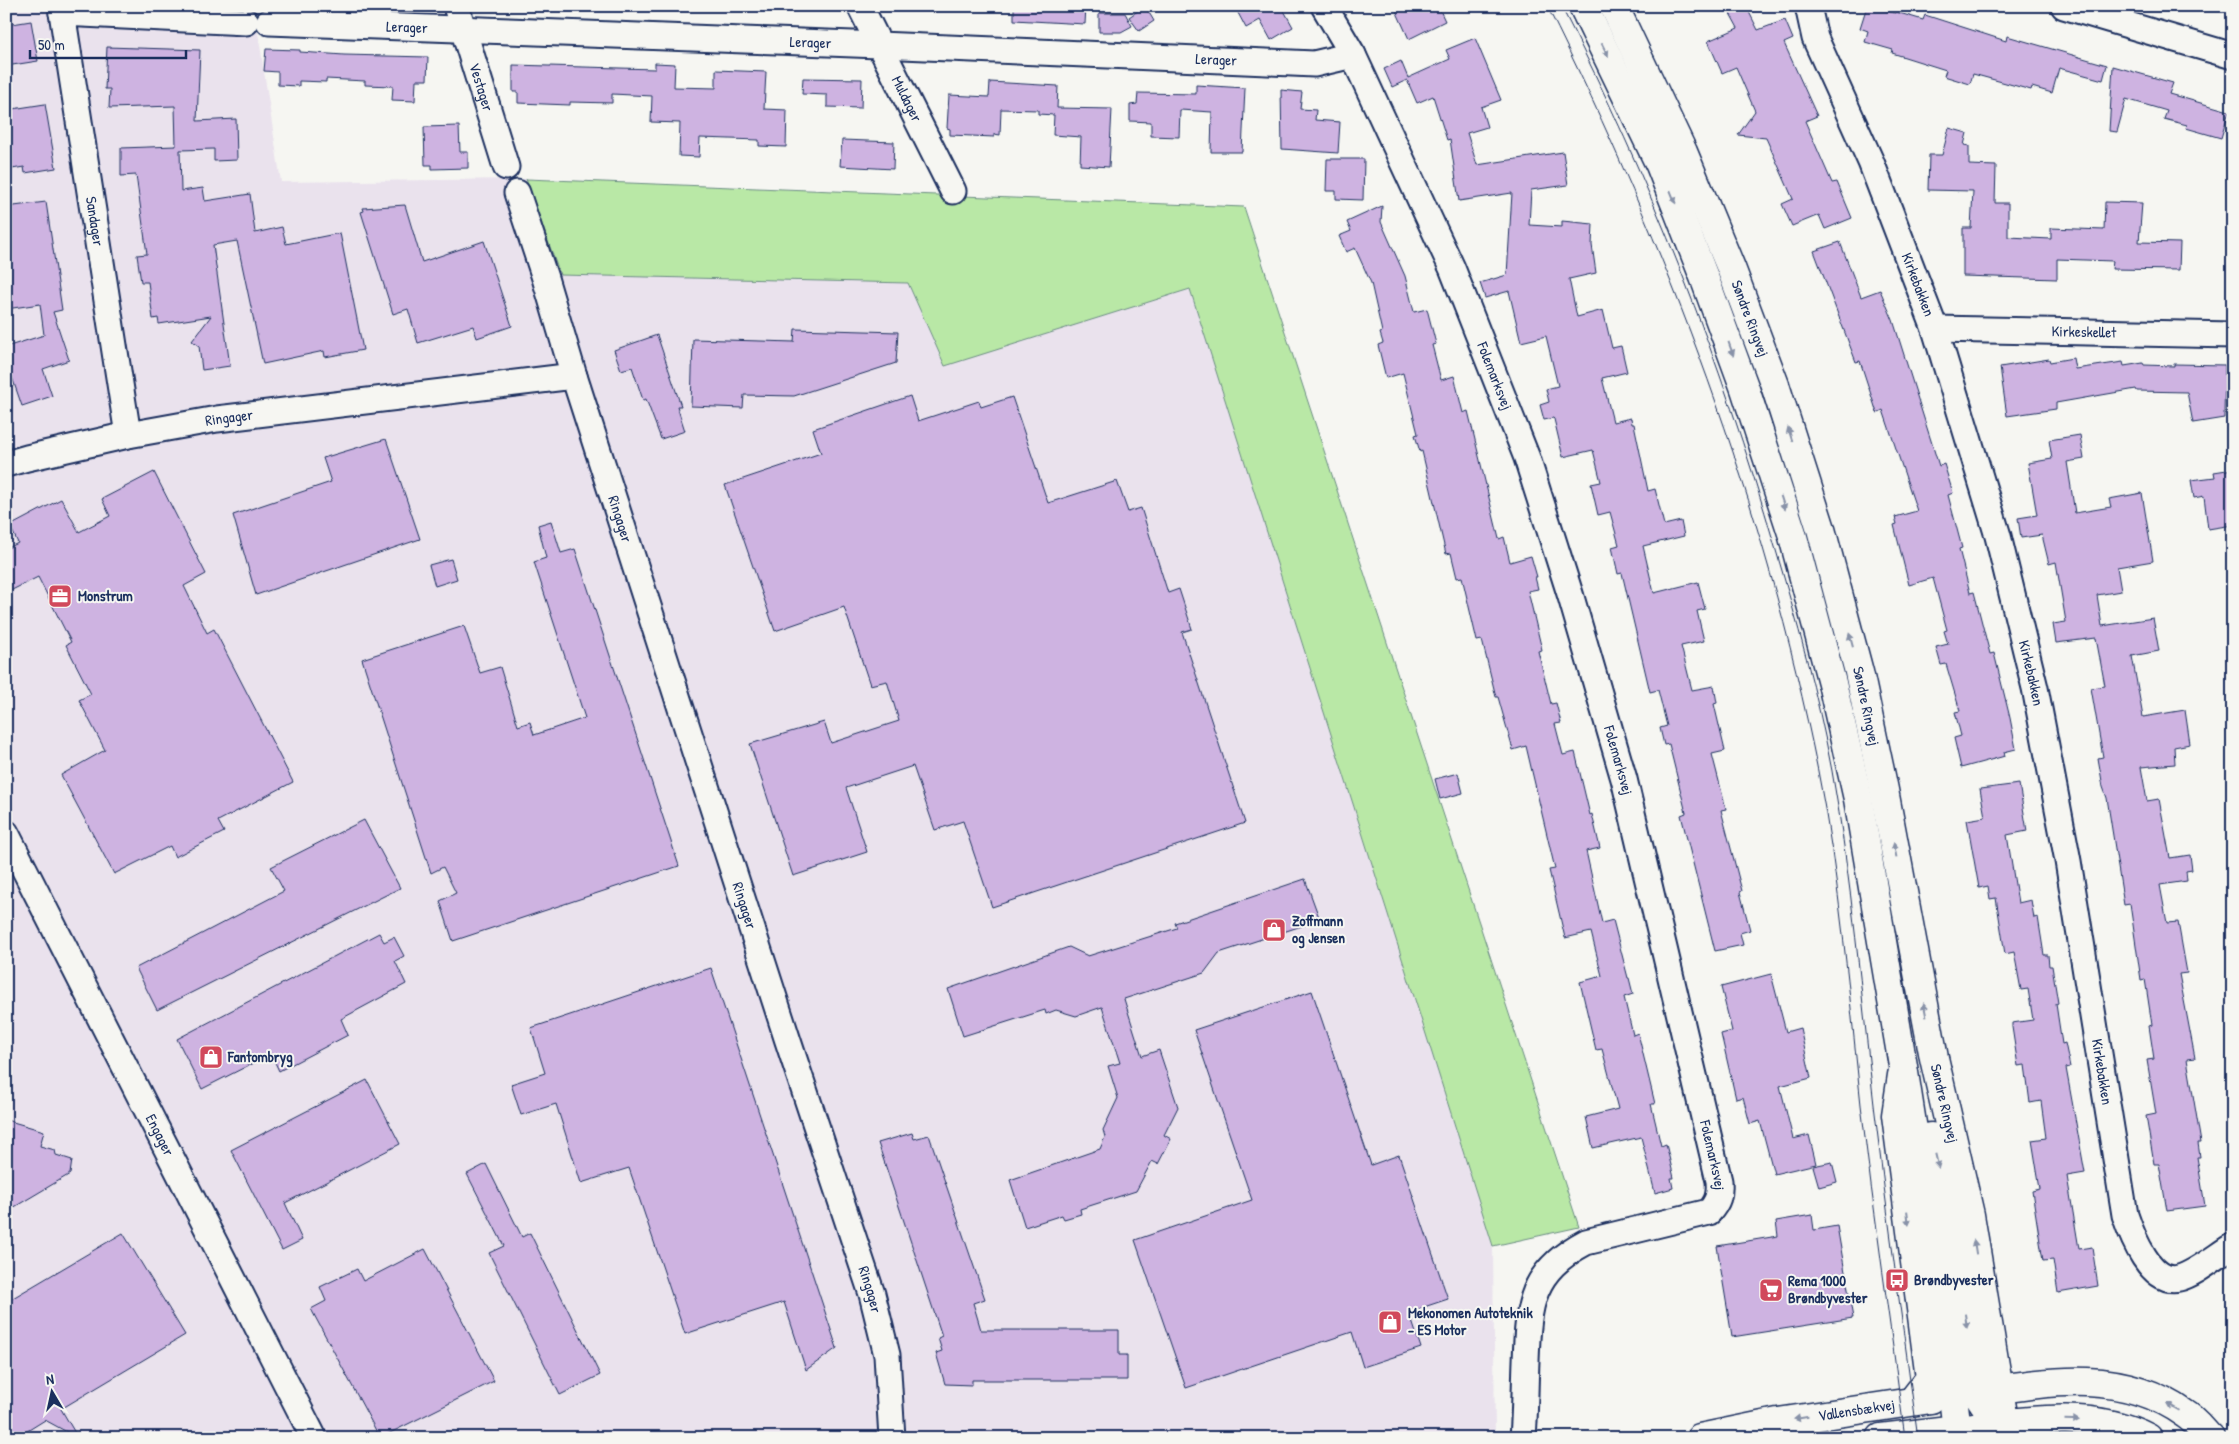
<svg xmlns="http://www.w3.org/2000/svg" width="2239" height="1444" font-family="'Patrick Hand',sans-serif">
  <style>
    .built { fill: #eae2ed }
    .green { fill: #b9e8a6; stroke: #6a8c82 }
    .building { fill: #ceb3e1; stroke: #1b2f5e }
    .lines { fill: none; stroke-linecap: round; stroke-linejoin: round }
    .minor-casing { stroke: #1b2f5e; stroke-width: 29 }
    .tertiary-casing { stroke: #1b2f5e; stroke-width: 31 }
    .primary-casing { stroke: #1b2f5e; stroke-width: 31 }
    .minor { stroke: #f6f6f2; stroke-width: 25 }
    .tertiary { stroke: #f6f6f2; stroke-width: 28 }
    .primary { stroke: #f6f6f2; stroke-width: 28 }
    .tram { stroke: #1b2f5e; stroke-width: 1 }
    .oneway { fill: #8892a8 }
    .labels { text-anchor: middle; stroke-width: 4; stroke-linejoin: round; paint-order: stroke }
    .street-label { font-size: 15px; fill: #1b2f5e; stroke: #f6f6f2 }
    .poi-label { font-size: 15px; font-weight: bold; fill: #1b2f5e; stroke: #f6f6f2; text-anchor: start }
  </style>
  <rect width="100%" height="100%" fill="#f6f6f2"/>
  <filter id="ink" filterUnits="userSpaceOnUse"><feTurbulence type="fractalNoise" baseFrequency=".02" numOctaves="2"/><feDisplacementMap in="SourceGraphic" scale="10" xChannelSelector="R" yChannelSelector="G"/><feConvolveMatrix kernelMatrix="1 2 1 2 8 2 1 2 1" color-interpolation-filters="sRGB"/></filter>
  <g filter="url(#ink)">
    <path class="built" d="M6,6H254L281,182L526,179L560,275L908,283L945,366L1190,289L1493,1246L1495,1438H6Z"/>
    <path class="green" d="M526,179L1244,207L1579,1227L1493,1246L1190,289L945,366L908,283L560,275Z"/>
    <g class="building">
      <path d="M1014,6H1086L1085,24L1014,20Z"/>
      <path d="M1145,6L1154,21L1139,31L1129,17Z"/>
      <path d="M1245,6H1284L1282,7L1293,27L1271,40L1260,20L1246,28L1237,11Z"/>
      <path d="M1394,6H1438L1445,21L1409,39Z"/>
      <path d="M1726,6H1746L1758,30L1785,20L1793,39L1784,43L1817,116L1805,121L1832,183L1837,182L1852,218L1825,229L1819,215L1792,226L1782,204L1793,199L1766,138L1738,135L1755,111L1736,67L1722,73L1708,41L1738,28Z"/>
      <path d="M1867,6L1895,13L1896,12L1923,20L1925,15L2006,41L2007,36L2107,65L2103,80L2059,68L2052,93L2032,87L2031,90L1973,74L1970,84L1944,76L1946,70L1892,53L1893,50L1865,42L1868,31L1860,28Z"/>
      <path d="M1099,13H1125L1132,26L1121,32H1099Z"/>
      <path d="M31,21L38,61L6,66V25Z"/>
      <path d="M1475,38L1501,100L1481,107L1487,127L1467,133L1477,165L1563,152L1568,185L1531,190L1529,225L1562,227V221L1593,224L1592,245L1596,273L1569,279L1577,317L1603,310L1612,348L1621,346L1627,372L1602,378L1613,422L1631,418L1632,424H1634L1648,491L1655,489L1664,525L1681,521L1684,536L1643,546L1654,593L1698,582L1705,609L1697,611L1704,641L1681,646L1692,690L1714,686L1717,703L1714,704L1725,751L1712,754L1726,809L1721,810L1742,891L1740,892L1750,930L1740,933L1743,945L1715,951L1681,815L1686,813L1669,744L1664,745L1660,728L1667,726L1658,690L1650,692L1622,573L1618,574L1612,547L1619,545L1610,512L1598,515L1591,484L1601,482L1593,450L1563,457L1554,419L1553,418L1544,420L1540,405L1549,402L1546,389L1558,386L1546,336L1521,342L1509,291L1485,298L1480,283L1507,275L1512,193L1459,201L1450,139L1447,140L1433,96L1417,103L1407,80L1392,87L1384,69L1401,61L1408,78L1450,59L1446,50Z"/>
      <path d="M107,47L200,50L197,121L236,119L237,160L214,161V149L180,150L181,191L203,188L205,201L250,194L255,233L282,227L286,244L340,233L363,350L325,357L324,351L263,364L237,241L213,245L230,366L202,370L199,346L192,341L211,316L159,324L158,318L153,319L148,282H141L137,255L147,254L136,175L121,176V148L176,146L175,106L109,108L110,89H105Z"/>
      <path d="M266,49L300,50V52L344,55L428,57L427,80H416L415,101L392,100L393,86L365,85V81L326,79V82L299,81V86L278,85V72L264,71Z"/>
      <path d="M655,63L675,64L674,87L716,88V70L766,72L764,109L787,110L786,147L759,146V140L700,138L699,157L679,156L680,123L651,122L652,96L612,94V103L570,102V105L518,103V92H513V65L655,69Z"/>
      <path d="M2113,66L2173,83L2169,94L2229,111L2221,138L2186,128L2187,125L2164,119L2167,111L2126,99L2117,132L2109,131Z"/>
      <path d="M803,78L862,79L861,108L827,107V95L802,94Z"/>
      <path d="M990,82L1058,86L1057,108L1112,109L1109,167L1080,165L1081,137L1053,135L1054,115L1038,114V110L1001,109L1000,135L994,134V137L950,135V129L947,128L949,95L989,97Z"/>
      <path d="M1196,85L1245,88L1242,152H1211L1212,112L1180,110L1179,137L1151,136V122L1130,121V105L1137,104L1138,93L1196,94Z"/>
      <path d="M1281,90L1302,92L1300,109L1316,110L1315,120L1340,122L1338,153L1282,149Z"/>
      <path d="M45,104L56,168L25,173L24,167L6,170V110Z"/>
      <path d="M459,126L460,152H468V168L432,169V165H425L424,127Z"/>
      <path d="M1949,128L1967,133L1964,145L1969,146V165L1996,166L1995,203H2008V237L2051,239V228L2104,230L2105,202L2142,203L2139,242L2180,243L2179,270L2112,269L2113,261L2057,259V279L1963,276V228H1971L1973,191L1928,190L1929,155H1942Z"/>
      <path d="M842,140L894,142L893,169L840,166Z"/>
      <path d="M1327,159H1364L1363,200L1336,199V191H1326Z"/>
      <path d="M46,202L62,310L53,312L69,360L43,369L52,396L22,406L6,360V347L44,335L40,304L6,309V207Z"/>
      <path d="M405,205L422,262L484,241L512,326L477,338L473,326L418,343L408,309L393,314L361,212L364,211L363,208Z"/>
      <path d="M1382,206L1381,222L1405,276L1414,312L1427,309L1436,344L1432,345L1441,380L1454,376L1463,413L1468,411L1499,539L1504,537L1510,562L1531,556L1537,577H1535L1538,589L1528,591L1542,650L1538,651L1551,704L1556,703L1561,723L1555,724L1563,755L1575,752L1590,815L1592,814L1600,848L1586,851L1602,923L1613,920L1628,978H1629L1633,994L1624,997L1633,1035L1638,1033L1655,1104H1651L1661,1146L1666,1144L1674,1178H1671L1673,1188L1655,1193L1641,1137L1593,1148L1586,1117L1618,1109L1602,1049L1596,1050L1580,982L1602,976L1591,932L1565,938L1549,870L1555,869L1526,746L1513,750L1498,697H1496L1482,640L1477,641L1462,577L1457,578L1451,553L1446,554L1422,451L1420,452L1415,435L1418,434L1403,373L1386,378L1378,345L1383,343L1380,333L1382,332L1371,283L1355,248L1346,252L1339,236L1351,231L1347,222Z"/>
      <path d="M1840,242L1861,297L1880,290L1893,320L1939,466L1944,464L1953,493L1948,495L1962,548L1959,549L1970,593L1974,592L1990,654L1994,653L2010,718L2016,749L2004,752L2005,756L1961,768L1954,738L1961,736L1955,712L1960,711L1946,664L1941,665L1936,647L1948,644L1944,631L1947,630L1933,578L1909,585L1894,525L1897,524L1895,517L1917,511L1883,410L1877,413L1860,361L1856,362L1814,251Z"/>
      <path d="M795,329L898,332L896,363L794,396L744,395L743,408L691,406L693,339L794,342Z"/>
      <path d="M657,335L681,406H677L685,431L661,439L646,399L643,400L632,367L621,370L614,350Z"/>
      <path d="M2073,358L2075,369L2123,362L2124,366L2143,363L2144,365L2174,366V364L2225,365L2224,418L2193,423L2187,392L2137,391L2136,389L2056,403V409L2007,416L2000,367L2049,359L2050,362Z"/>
      <path d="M910,396L918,421L979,401L981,407L1012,397L1048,503L1117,481L1128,512L1141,508L1168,593L1179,589L1192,629L1182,632L1245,823L992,907L963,821L935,830L913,766L846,788L867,852L793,876L750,744L824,722L831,743L899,721L887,681L870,685L844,607L775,631L725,485L821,453L813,429Z"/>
      <path d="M2080,435L2084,459L2067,462L2075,513L2111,507L2109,499L2142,493L2153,561L2117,567L2121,591L2097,595L2102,626L2153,618L2159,651L2132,656L2143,717L2185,710L2190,744L2174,747L2175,764L2141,767L2147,801L2159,799L2170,858L2190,855L2192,870L2186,871L2187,881L2160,885L2167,923L2178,922L2187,973L2179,974L2195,1058L2187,1059L2201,1143H2198L2200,1157H2197L2205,1206L2167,1211L2159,1164H2154L2146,1116L2156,1114L2147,1060L2154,1059L2149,1026L2152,1025L2145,979L2141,980L2130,904L2124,905L2107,798L2103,787L2098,758L2103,757L2091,688L2105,686L2096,638L2056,643L2053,624L2066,622L2056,562L2049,564L2042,535L2021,538L2018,518L2037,515L2028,463L2052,459L2049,440Z"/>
      <path d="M386,439L420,539L256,595L233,515L331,482L323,458Z"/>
      <path d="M2233,469V525L2208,529L2204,496L2194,498L2191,480L2215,477L2214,472Z"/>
      <path d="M154,472L206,574L184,586L207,633L214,629L293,782L218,821L224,832L175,857L170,846L114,874L61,775L105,750L79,700L91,694L66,645L71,642L38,577L6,593V549L18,543L10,526L61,499L79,532L110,516L102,499Z"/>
      <path d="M551,521L561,553L575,549L679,866L453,941L440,901L456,893L443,867L431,873L362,659L464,626L480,673L500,667L518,726L530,722L534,735L585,718L534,562L546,558L538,525Z"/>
      <path d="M451,559L457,579L435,586L429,565Z"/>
      <path d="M1458,773L1463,793L1440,799L1435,779Z"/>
      <path d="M2019,784L2027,831L2007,835L2018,903L2031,900L2034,918L2038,917L2044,955H2048L2049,966H2052L2058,1003L2056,1004L2062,1044L2065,1043L2070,1067L2066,1068L2085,1173L2067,1176L2079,1249L2092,1247L2098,1286L2058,1293L2053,1260L2043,1261L2032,1191L2040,1189L2032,1140L2046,1138L2041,1101L2030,1103L2025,1065L2018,1066L2012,1027V1023L2033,1020L2028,989L2021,990L2014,952L2005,954L1996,898L1990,899L1988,886L1979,888L1967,820L1985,817L1980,789Z"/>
      <path d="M364,820L400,888L157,1010L136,968L284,891L271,867Z"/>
      <path d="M1305,879L1320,920L1219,953L1204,973L1124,999L1142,1056L1159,1050L1178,1107L1164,1135L1171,1139L1158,1164L1152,1161L1136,1191L1080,1209L1081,1214L1064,1219L1062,1215L1025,1227L1010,1180L1100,1149L1105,1137L1103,1130L1118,1098L1108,1066L1120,1063L1102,1007L1076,1016L1056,1010L1046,1014L1045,1010L963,1036L948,989L1069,947L1088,956L1177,928L1175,923Z"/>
      <path d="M379,933L384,942L394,937L404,956L395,961L406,984L341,1019L348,1035L279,1071L271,1054L202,1089L177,1039Z"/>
      <path d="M711,968L837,1348L806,1370L784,1302L685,1334L629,1168L581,1183L556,1104L521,1115L511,1084L545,1073L531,1028Z"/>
      <path d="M1771,974L1786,1032L1800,1028L1811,1078L1780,1086L1793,1139L1809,1135L1816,1164L1774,1174L1760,1121L1750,1124L1743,1097L1736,1099L1721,1034L1732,1031L1721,987Z"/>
      <path d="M1312,991L1371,1165L1399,1155L1448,1299L1409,1312L1421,1348L1363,1367L1352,1332L1186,1388L1135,1240L1252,1200L1194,1030Z"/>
      <path d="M367,1080L400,1144L285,1203L302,1240L282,1250L231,1150Z"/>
      <path d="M6,1120L44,1131L40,1146L55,1150L56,1155L72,1160L70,1174L6,1212Z"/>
      <path d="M912,1133L914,1139L929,1135L985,1299L973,1303L981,1330H1119V1355H1127V1380H972V1385L945,1384L936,1353L942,1351L938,1338L942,1336L878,1143Z"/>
      <path d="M1832,1162L1837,1182L1819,1187L1813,1166Z"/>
      <path d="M486,1164L522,1237L530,1233L600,1375L560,1395L489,1253L504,1246L467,1174Z"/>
      <path d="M1812,1215L1814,1230L1837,1226L1853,1318L1732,1337L1717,1246L1778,1236L1776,1221Z"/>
      <path d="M123,1233L185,1335L61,1409L78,1438L45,1420L16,1438H6V1302Z"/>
      <path d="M425,1249L494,1381L380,1438L311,1309L326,1301L320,1287L357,1269L363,1281Z"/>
    </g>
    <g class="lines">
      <g class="minor-casing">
        <g id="minor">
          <path id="s1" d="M61,6L128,435"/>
          <path id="s2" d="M456,6L506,167"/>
          <path id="s3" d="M860,6L953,191"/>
          <path id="s4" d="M1324,6L1353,55L1452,268L1527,458L1571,597L1624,779L1719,1181C1720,1195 1718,1202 1709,1212L1586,1242C1531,1271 1528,1303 1526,1361C1525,1386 1525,1412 1523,1438"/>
          <path id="s5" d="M1808,6L1815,38L1871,162L1935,329L1998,536L2035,688L2068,861L2125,1215C2132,1236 2151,1285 2179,1278C2195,1274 2218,1255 2233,1246"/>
          <path d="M2064,6L2233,56"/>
          <path d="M62,13L246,22"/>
          <path id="s6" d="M269,22L879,45L1314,64L1353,55"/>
          <path id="s7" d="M517,193L545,278L574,376L788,1041L872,1294L887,1355L892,1438"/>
          <path id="s8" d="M1935,329L2233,335"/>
          <path id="s9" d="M6,464L27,458L128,435L217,419L574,376"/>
          <path id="s10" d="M6,833L314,1438"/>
        </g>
      </g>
      <g class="tertiary-casing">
        <g id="tertiary">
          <path d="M1902,1075L1896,1115L1930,1378L1913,1400"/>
          <path id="s11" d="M1700,1438L1778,1422L1931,1399"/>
          <path d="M1881,1438L1957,1429"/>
        </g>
      </g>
      <g class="primary-casing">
        <g id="primary">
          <path d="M1583,6L1660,165L1704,277L1745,389L1792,533L1832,683L1858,799L1903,1066L1947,1348L1958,1438"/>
          <path id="s12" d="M1614,6L1683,152L1731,268L1775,385L1821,529L1859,672L1884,790L1934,1058L1970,1215L2007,1438"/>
          <path d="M1931,1137L1950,1222L1977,1393L1989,1411L2006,1424"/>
          <path d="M1981,1392C2051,1381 2123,1369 2185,1414C2195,1420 2202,1430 2210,1438"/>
          <path d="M1957,1429C2019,1422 2091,1408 2148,1438"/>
        </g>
      </g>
      <use href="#minor" class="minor"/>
      <use href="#tertiary" class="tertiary"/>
      <use href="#primary" class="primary"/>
      <g class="tram">
        <path d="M1547,6C1668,249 1765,505 1818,771C1840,881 1849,993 1861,1105C1874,1216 1891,1327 1905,1438"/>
        <path d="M1561,6C1650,179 1721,361 1775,547C1797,621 1818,696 1832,771C1852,882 1861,993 1874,1105C1887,1216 1903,1327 1918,1438"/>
      </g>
    </g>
    <defs><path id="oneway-solid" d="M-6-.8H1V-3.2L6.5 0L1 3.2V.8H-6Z" transform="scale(1.25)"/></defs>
    <g class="oneway">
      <use href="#oneway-solid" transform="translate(1605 50) rotate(63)"/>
      <use href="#oneway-solid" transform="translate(1673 197) rotate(68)"/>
      <use href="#oneway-solid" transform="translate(1731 349) rotate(70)"/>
      <use href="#oneway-solid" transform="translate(1790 434) rotate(-108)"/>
      <use href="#oneway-solid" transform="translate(1783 503) rotate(72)"/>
      <use href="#oneway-solid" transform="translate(1851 640) rotate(-105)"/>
      <use href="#oneway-solid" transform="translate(1895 850) rotate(-101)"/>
      <use href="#oneway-solid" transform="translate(1925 1010) rotate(-101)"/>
      <use href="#oneway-solid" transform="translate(1937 1161) rotate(77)"/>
      <use href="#oneway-solid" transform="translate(1908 1218) rotate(83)"/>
      <use href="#oneway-solid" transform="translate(1975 1247) rotate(-99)"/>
      <use href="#oneway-solid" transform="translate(1966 1321) rotate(82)"/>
      <use href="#oneway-solid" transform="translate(2173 1407) rotate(-150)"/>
      <use href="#oneway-solid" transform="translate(1801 1418) rotate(171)"/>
      <use href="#oneway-solid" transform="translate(2072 1420) rotate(1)"/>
    </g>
  </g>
  <defs>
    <g id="office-square" transform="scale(1.25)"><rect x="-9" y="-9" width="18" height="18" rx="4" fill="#d1495b" stroke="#f6f6f2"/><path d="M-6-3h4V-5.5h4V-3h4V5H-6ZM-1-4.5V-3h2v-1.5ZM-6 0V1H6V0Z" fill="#fff"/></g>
    <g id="shop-square" transform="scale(1.25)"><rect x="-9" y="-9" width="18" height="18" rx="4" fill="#d1495b" stroke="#f6f6f2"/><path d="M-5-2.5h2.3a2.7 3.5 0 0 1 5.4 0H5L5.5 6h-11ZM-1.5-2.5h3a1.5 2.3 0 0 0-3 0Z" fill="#fff"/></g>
    <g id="bus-square" transform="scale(1.25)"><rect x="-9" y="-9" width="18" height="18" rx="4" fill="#d1495b" stroke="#f6f6f2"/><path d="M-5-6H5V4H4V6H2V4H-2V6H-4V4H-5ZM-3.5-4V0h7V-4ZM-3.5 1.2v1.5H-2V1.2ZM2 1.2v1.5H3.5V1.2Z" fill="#fff"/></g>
    <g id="supermarket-square" transform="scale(1.25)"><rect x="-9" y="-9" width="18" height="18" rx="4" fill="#d1495b" stroke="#f6f6f2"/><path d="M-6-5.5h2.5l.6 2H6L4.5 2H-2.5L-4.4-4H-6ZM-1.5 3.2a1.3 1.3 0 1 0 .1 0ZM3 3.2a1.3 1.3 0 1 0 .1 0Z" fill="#fff"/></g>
  </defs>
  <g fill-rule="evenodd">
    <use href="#office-square" x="60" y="596"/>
    <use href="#shop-square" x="1274" y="930"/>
    <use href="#shop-square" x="211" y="1057"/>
    <use href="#bus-square" x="1897" y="1280"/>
    <use href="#supermarket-square" x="1771" y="1290"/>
    <use href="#shop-square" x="1390" y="1322"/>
  </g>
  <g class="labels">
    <g class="street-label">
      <text dy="5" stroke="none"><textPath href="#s6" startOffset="138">Lerager</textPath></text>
      <text dy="5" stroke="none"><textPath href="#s6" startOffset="542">Lerager</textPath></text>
      <text dy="5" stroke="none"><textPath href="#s6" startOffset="948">Lerager</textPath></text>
      <text dy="5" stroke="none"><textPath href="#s2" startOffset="85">Vestager</textPath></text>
      <text dy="5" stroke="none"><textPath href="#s3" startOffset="104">Muldager</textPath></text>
      <text dy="5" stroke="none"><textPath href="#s1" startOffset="218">Sandager</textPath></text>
      <text dy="5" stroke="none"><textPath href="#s5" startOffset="300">Kirkebakken</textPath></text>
      <text dy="5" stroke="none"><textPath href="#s12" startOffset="341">Søndre Ringvej</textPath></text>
      <text dy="5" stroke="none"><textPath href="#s8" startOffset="149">Kirkeskellet</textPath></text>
      <text dy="5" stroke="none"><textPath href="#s4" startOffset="408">Folemarksvej</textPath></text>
      <text dy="5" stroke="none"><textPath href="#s9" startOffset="228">Ringager</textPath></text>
      <text dy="5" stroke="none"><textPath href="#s7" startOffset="342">Ringager</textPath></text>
      <text dy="5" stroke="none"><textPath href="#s5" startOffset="705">Kirkebakken</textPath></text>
      <text dy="5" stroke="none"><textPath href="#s12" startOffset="746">Søndre Ringvej</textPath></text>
      <text dy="5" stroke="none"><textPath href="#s4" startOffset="812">Folemarksvej</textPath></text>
      <text dy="5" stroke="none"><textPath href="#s7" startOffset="748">Ringager</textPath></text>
      <text dy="5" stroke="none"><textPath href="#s5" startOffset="1110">Kirkebakken</textPath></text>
      <text dy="5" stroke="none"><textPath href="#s12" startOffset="1151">Søndre Ringvej</textPath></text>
      <text dy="5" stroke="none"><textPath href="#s10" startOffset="339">Engager</textPath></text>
      <text dy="5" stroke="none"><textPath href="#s4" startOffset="1218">Folemarksvej</textPath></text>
      <text dy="5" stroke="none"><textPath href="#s7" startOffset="1152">Ringager</textPath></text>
      <text dy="5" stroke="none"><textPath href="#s11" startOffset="159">Vallensbækvej</textPath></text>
    </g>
    <g class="poi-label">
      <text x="78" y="601">Monstrum</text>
      <text x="1292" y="926">Zoffmann<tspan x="1292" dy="17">og Jensen</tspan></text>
      <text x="228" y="1062">Fantombryg</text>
      <text x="1914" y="1285">Brøndbyvester</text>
      <text x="1788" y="1286">Rema 1000<tspan x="1788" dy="17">Brøndbyvester</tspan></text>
      <text x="1408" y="1318">Mekonomen Autoteknik<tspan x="1408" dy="17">- ES Motor</tspan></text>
    </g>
  </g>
  <rect width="2239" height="1444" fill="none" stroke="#f6f6f2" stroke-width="25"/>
  <rect x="12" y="12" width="2214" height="1419" fill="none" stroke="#1b2f5e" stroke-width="2" filter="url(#ink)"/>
  <g transform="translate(52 1392) rotate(351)" stroke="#f6f6f2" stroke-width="4" paint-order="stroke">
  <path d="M0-4L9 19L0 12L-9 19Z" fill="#1b2f5e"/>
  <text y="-8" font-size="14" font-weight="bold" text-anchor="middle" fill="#1b2f5e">N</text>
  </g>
  <path d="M30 50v8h156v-8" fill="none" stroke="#1b2f5e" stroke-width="2.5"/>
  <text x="38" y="50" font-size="15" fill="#1b2f5e" stroke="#f6f6f2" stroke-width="4" paint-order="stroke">50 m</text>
</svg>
